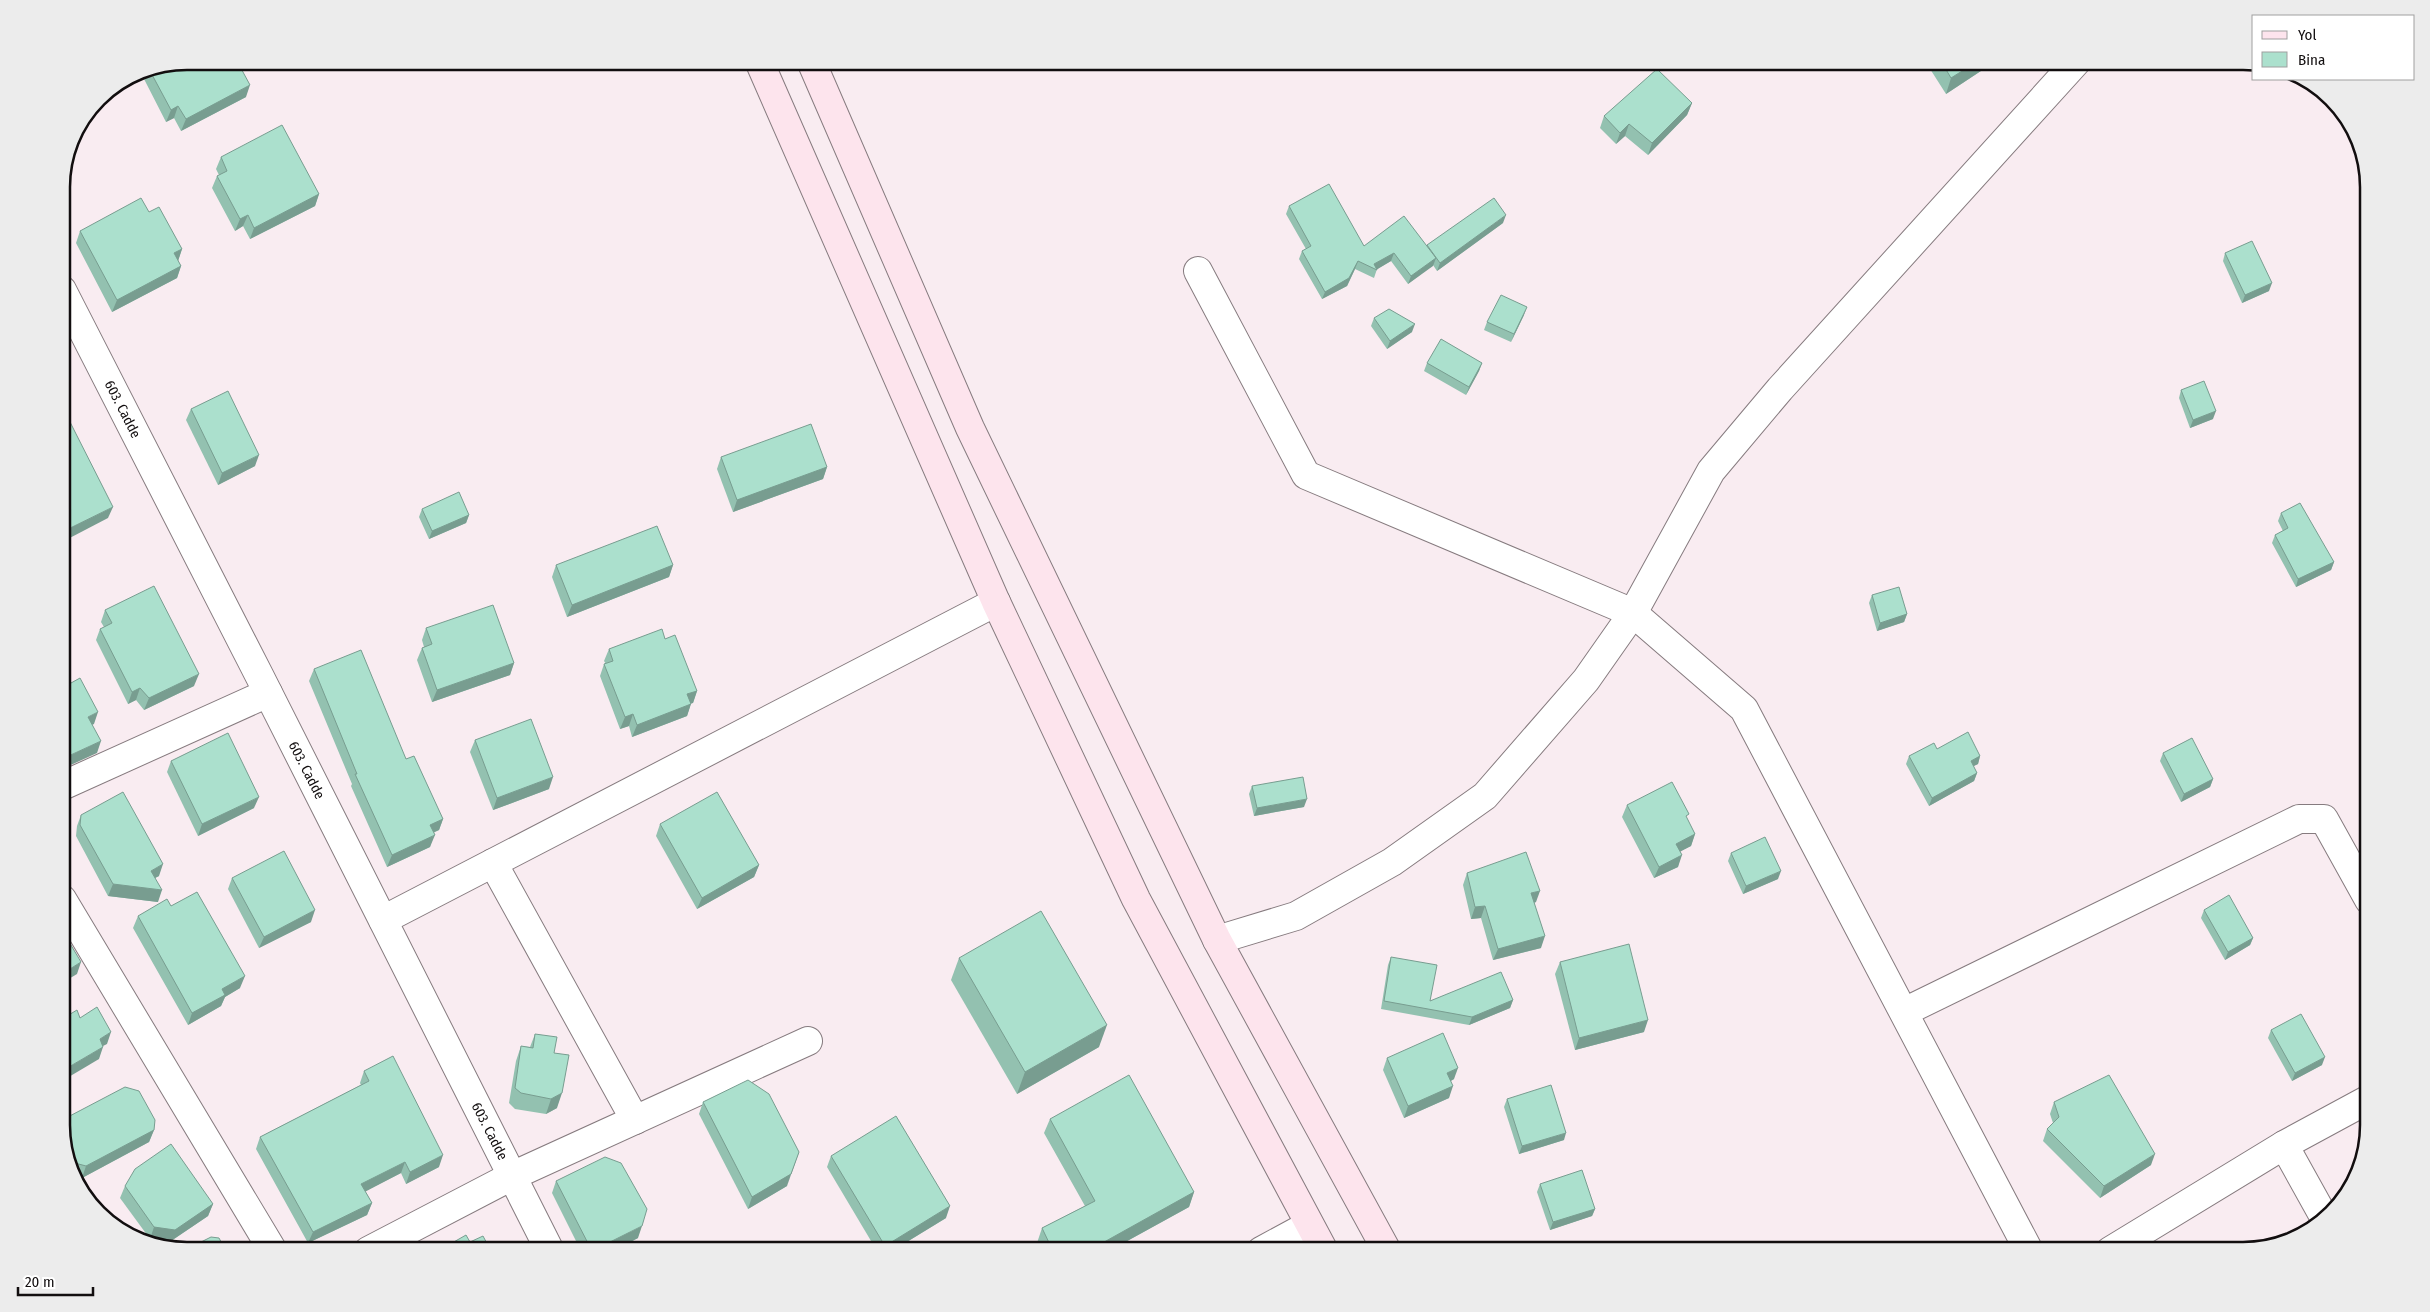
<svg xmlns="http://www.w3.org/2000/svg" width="2430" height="1312" font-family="'Fira Sans Condensed',sans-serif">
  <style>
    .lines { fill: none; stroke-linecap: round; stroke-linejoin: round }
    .minor-casing { stroke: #867b7f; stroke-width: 30 }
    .tertiary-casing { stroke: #867b7f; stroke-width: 30 }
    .secondary-casing { stroke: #867b7f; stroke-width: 30 }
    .minor { stroke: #fff; stroke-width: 28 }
    .tertiary { stroke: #fff; stroke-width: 28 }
    .secondary { stroke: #fde4ed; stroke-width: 28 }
    .wall { fill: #93c1b0 }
    .shaded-wall { fill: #789d90 }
    .building { fill: #abe0cd; stroke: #789d90 }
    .labels { text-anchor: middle; stroke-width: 4; stroke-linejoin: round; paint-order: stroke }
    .street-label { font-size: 14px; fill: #120e0f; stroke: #fff }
    .rim { fill: none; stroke: #120e0f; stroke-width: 2.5 }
  </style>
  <rect width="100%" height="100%" fill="#f9ecf1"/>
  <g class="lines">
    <g class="minor-casing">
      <g id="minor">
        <path d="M1198,271L1306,475L1633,613L1744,709L2029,1251"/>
        <path d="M62,786L268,693"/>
        <path d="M493,863L635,1120"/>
        <path d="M62,899L273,1251"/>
        <path d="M383,920L996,602"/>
        <path d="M1217,940L1296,916L1392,862L1485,796L1586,680L1633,613L1711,471L1780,389L2077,61"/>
        <path d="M1904,1012L2299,819H2324L2369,900"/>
        <path d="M2284,1145L2324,1217"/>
        <path d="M368,1251L512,1176L808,1041"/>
        <path d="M2110,1251L2284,1145L2369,1099"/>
      </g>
    </g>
    <g class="tertiary-casing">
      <g id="tertiary">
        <path d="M62,290L259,675L550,1251"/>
        <path d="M1261,1251L1309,1225"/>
      </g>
    </g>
    <g class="secondary-casing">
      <g id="secondary">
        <path d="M759,61L996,602L1136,899L1324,1251"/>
        <path d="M811,61L970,428L1217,940L1387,1251"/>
      </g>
    </g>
    <use href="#minor" class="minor"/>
    <use href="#tertiary" class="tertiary"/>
    <use href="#secondary" class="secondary"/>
  </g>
  <g class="wall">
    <path d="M187,61L246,97L181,131L174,118L166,122L144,79L147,69Z"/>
    <path d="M1925,61H1996L1946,94Z"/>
    <path d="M1692,103L1687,115L1648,155L1625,136L1616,144L1600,128L1604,116Z"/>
    <path d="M221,157L319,194L315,206L250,239L243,226L235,231L212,188L217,176L219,175L216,169Z"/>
    <path d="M1289,206L1364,246L1427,247V245L1503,223L1437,271L1433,265L1408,284L1391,261L1377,269L1374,278L1355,269L1347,286L1322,299L1299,259L1302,251L1306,249L1286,214Z"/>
    <path d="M149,212L182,249L178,261L181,266L177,278L112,312L76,243L80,231Z"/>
    <path d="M2225,253L2269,291L2242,303L2223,261Z"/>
    <path d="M1524,315L1511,342L1484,330L1487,322Z"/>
    <path d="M1374,318L1412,332L1387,349L1371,326Z"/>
    <path d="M1427,363H1482L1479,371L1466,395L1424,371Z"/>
    <path d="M2181,390L2213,419L2190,428L2179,398Z"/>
    <path d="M191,409L255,466L218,485L186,420Z"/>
    <path d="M721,457L827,467L823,479L733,512L717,469Z"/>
    <path d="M422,509L469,515L466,523L429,539L419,517Z"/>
    <path d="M2281,513L2334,562L2331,570L2296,587L2272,543L2275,535L2283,531L2278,521Z"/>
    <path d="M556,565H673L669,577L567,617L552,577Z"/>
    <path d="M1872,595L1907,614L1904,622L1877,631L1869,603Z"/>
    <path d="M105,610L194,686L144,710L136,700L128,704L96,640L100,629L104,627L101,622Z"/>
    <path d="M426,628L514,663L510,675L432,702L417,660L422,648L424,647L422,640Z"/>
    <path d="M609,649L697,691L693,703H691L687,716L632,737L629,726L620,729L600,676L604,664H606L604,661Z"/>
    <path d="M314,669L406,759L443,819L439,830L433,833L430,847L387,867L351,786L352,784L309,681Z"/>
    <path d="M475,740L549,789L493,810L470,752Z"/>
    <path d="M1937,749L1980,756L1978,764L1973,766L1977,773L1974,781L1929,806L1906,764L1909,756Z"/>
    <path d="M2163,753L2213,779L2210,787L2181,802L2160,761Z"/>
    <path d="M171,761L254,808L198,836L167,772Z"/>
    <path d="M1252,786L1304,807L1254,816L1249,794Z"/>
    <path d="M1627,805L1687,819L1695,834L1691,846L1680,851L1678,867L1654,878L1622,817Z"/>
    <path d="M81,815L159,876L155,878L158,902L108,896L76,836L77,826Z"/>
    <path d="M660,824L759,865L754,877L697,909L656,836Z"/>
    <path d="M1731,853L1778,879L1743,894L1728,861Z"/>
    <path d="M1467,873L1536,902L1534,903L1541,948L1493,960L1481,918L1471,919L1463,885Z"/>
    <path d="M232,878L311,922L259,948L228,889Z"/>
    <path d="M2204,910L2253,938L2250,945L2225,960L2201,918Z"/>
    <path d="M138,916L240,988L225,997L221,1006L188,1025L133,928Z"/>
    <path d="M1391,957L1430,1001L1513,1000L1510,1008L1469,1025L1381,1009L1388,965Z"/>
    <path d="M959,958L1099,1047L1017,1094L951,980Z"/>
    <path d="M1560,962L1644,1032L1575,1050L1555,974Z"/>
    <path d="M2271,1030L2322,1065L2292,1081L2268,1038Z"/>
    <path d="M535,1034L554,1053L557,1108L546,1114L515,1109L509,1103L516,1061L521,1046L530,1047Z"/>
    <path d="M1387,1058L1454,1079L1451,1081L1449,1098L1404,1118L1383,1070Z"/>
    <path d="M364,1071L439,1167L406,1184L401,1173L365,1191L372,1203L367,1215L308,1243L256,1149L260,1137L361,1085L360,1083Z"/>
    <path d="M1507,1099L1564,1140L1519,1154L1504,1107Z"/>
    <path d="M703,1102L787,1186L748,1209L699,1114Z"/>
    <path d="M2054,1102L2151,1165L2100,1198L2043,1141L2047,1129L2053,1123L2050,1114Z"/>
    <path d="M64,1119L154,1130L149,1142L82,1178L76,1176L62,1133V1126Z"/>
    <path d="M1050,1119L1194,1192L1189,1207L1109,1251H1041L1037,1243L1042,1228L1085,1206L1044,1133Z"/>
    <path d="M831,1156L946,1218L892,1251H877L827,1167Z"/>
    <path d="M556,1181L638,1238L613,1251H581L552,1193Z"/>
    <path d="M1540,1184L1595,1209L1592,1216L1550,1230L1537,1192Z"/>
    <path d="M125,1186L213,1204L208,1216L171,1241L150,1239L120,1198Z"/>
  </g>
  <g class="shaded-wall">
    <path d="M1978,61H1996L1946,94L1951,78Z"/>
    <path d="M250,85L246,97L181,131L186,119Z"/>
    <path d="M1692,103L1687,115L1648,155L1652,143Z"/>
    <path d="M178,106L174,118L166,122L171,110Z"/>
    <path d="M1629,124L1625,136L1616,144L1620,133Z"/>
    <path d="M319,194L315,206L250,239L254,228Z"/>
    <path d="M248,215L243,226L235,231L240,219Z"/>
    <path d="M1506,215L1503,223L1437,271L1440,263Z"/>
    <path d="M182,249L178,261L174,253Z"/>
    <path d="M1394,253L1391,261L1376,270L1374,264Z"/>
    <path d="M1436,258L1433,266L1408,284L1411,276Z"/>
    <path d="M1358,261L1355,269L1347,286L1322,299L1325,292Z"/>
    <path d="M181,266L177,278L112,312L117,300Z"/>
    <path d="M2272,283L2269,291L2242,303L2245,295Z"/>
    <path d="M1527,307L1524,315L1511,342L1514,334Z"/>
    <path d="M1415,324L1412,332L1387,349L1390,341Z"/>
    <path d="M1482,363L1479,371L1466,395L1469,387Z"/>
    <path d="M2216,411L2213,419L2190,428L2193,420Z"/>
    <path d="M259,455L255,466L218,485L222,473Z"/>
    <path d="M827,467L823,479L733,512L737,500Z"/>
    <path d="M113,507L108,518L62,542V532Z"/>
    <path d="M469,515L466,523L429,539L432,531Z"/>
    <path d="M2334,562L2331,570L2296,587L2298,579Z"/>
    <path d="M673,565L669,577L567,617L572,605Z"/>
    <path d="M1907,614L1904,622L1877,631L1880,623Z"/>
    <path d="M514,663L510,675L432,702L437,690Z"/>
    <path d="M199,674L194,686L144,710L149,698Z"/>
    <path d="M140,688L136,700L128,704L132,692Z"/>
    <path d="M697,691L693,703L683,706L687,694Z"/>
    <path d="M691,704L687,716L632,737L637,725Z"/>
    <path d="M98,712L94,724L84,729L88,717Z"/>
    <path d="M633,714L629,726L620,729L625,717Z"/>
    <path d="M101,741L97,753L62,769V759Z"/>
    <path d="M1980,756L1978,764L1968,769L1971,761Z"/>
    <path d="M1977,773L1974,781L1929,806L1932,798Z"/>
    <path d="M553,777L549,789L493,810L497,798Z"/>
    <path d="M2213,779L2210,787L2181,802L2184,794Z"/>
    <path d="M259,797L254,808L198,836L202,824Z"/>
    <path d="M1307,799L1304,807L1254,816L1257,808Z"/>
    <path d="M443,819L439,830L425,836L430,825Z"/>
    <path d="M1695,834L1691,846L1672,856L1676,844Z"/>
    <path d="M435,835L430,847L387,867L392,855Z"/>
    <path d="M1682,855L1678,867L1654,878L1659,867Z"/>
    <path d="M163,864L159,876L147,882L151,871Z"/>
    <path d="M759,865L754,877L697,909L702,898Z"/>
    <path d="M1781,871L1778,879L1743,894L1746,886Z"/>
    <path d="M113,884L162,890L158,902L108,896Z"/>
    <path d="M1540,891L1536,902L1527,905L1531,893Z"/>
    <path d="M1485,906L1481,918L1471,919L1475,907Z"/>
    <path d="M315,910L311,922L259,948L264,937Z"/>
    <path d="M1545,936L1541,948L1493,960L1498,949Z"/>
    <path d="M2253,938L2250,945L2225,960L2228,952Z"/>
    <path d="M81,962L77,974L62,983V974Z"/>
    <path d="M245,976L240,988L225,997L221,1006L188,1025L192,1013L222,989Z"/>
    <path d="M1513,1000L1510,1008L1469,1025L1472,1017Z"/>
    <path d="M1648,1020L1644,1032L1575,1050L1579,1038Z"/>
    <path d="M1107,1025L1099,1047L1017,1094L1025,1072Z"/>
    <path d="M111,1032L107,1044L95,1050L100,1039Z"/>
    <path d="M103,1047L99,1059L62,1081V1071Z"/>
    <path d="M2325,1057L2322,1065L2292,1081L2295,1073Z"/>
    <path d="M1458,1068L1454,1079L1443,1085L1447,1073Z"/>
    <path d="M1453,1086L1449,1098L1404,1118L1408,1106Z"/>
    <path d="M562,1093L557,1108L546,1114L551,1099Z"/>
    <path d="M154,1130L149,1142L82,1178L86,1166Z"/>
    <path d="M1566,1133L1564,1140L1519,1154L1522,1146Z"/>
    <path d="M799,1152L787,1186L748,1209L752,1197Z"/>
    <path d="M2155,1154L2151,1165L2100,1198L2104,1186Z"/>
    <path d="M443,1155L439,1167L406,1184L410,1172Z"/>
    <path d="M405,1162L401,1173L357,1196L361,1184Z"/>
    <path d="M1194,1192L1189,1207L1109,1251H1088Z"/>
    <path d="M372,1203L367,1215L308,1243L313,1232Z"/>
    <path d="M213,1204L208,1216L171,1241L150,1239L154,1227Z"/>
    <path d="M950,1206L946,1218L892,1251H883L885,1246Z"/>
    <path d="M1595,1209L1592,1216L1550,1230L1553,1222Z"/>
    <path d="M642,1226L638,1238L613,1251H593Z"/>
  </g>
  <g class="building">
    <path d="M187,61H237L250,85L186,119L178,106L171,110L149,69Z"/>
    <path d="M1941,61H1978L1951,78Z"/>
    <path d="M1657,69L1692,103L1652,143L1629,124L1620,133L1604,116Z"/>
    <path d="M282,125L319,194L254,228L248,215L240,219L217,176L227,171L221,157Z"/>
    <path d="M1329,184L1364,246L1404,216L1436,258L1411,276L1394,253L1374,264L1377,270L1358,261L1349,278L1325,292L1302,251L1311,246L1289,206Z"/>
    <path d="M141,198L149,212L159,207L182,249L174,253L181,266L117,300L80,231Z"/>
    <path d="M1494,198L1506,215L1440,263L1427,245Z"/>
    <path d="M2252,241L2272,283L2245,295L2225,253Z"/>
    <path d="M1501,295L1527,307L1514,334L1487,322Z"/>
    <path d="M1389,309L1415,324L1390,341L1374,318Z"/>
    <path d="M1441,339L1482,363L1469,387L1427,363Z"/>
    <path d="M2204,381L2216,411L2193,420L2181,390Z"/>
    <path d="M228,391L259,455L222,473L191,409Z"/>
    <path d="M69,420L113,507L62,532V424Z"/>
    <path d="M811,424L827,467L737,500L721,457Z"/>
    <path d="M459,492L469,515L432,531L422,509Z"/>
    <path d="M2300,503L2334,562L2298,579L2275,535L2288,528L2281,513Z"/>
    <path d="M657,526L673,565L572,605L556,565Z"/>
    <path d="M154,586L199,674L149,698L140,688L132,692L100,629L112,623L105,610Z"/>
    <path d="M1899,587L1907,614L1880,623L1872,595Z"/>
    <path d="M493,605L514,663L437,690L422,648L432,644L426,628Z"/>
    <path d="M662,629L665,639L675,635L697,691L687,694L691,704L637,725L633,714L625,717L604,664L613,661L609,649Z"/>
    <path d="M361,650L406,759L414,756L443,819L430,825L435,835L392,855L355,774H357L314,669Z"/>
    <path d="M62,666L71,683L80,678L98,712L88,717L101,741L62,759Z"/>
    <path d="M531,719L553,777L497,798L475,740Z"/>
    <path d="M1968,732L1980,756L1971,761L1977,773L1932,798L1909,756L1934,743L1937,749Z"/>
    <path d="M228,733L259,797L202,824L171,761Z"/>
    <path d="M2192,738L2213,779L2184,794L2163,753Z"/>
    <path d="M1303,777L1307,799L1257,808L1252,786Z"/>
    <path d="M1672,782L1689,814L1686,816L1695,834L1676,844L1682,855L1659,867L1627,805Z"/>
    <path d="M123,792L163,864L151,871L162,890L113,884L80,825L81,815Z"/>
    <path d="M717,792L759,865L702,898L660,824Z"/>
    <path d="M1765,837L1781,871L1746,886L1731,853Z"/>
    <path d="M284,851L315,910L264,937L232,878Z"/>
    <path d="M1526,852L1540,891L1531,893L1545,936L1498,949L1485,906L1475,907L1467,873Z"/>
    <path d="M197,892L245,976L222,989L225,995L192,1013L138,916L167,899L171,906Z"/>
    <path d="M2229,895L2253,938L2228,952L2204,910Z"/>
    <path d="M1041,911L1107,1025L1025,1072L959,958Z"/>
    <path d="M62,930L81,962L62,974Z"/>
    <path d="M1629,944L1648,1020L1579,1038L1560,962Z"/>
    <path d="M1391,957L1437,965L1430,1001L1501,972L1513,1000L1472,1017L1384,1001Z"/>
    <path d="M97,1007L111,1032L100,1039L103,1047L62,1071V1019L77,1010L80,1018Z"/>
    <path d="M2301,1014L2325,1057L2295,1073L2271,1030Z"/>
    <path d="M1443,1033L1458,1068L1447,1073L1453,1086L1408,1106L1387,1058Z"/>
    <path d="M535,1034L557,1037L554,1053L569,1055L562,1093L551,1099L521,1093L515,1088L521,1046L533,1048Z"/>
    <path d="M393,1056L443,1155L410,1172L405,1162L361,1184L372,1203L313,1232L260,1137L369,1081L364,1071Z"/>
    <path d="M1129,1075L1194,1192L1088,1251H1053L1042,1228L1095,1201L1050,1119Z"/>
    <path d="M2109,1075L2155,1154L2104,1186L2047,1129L2059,1117L2054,1102Z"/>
    <path d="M748,1080L769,1094L799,1152L791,1174L752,1197L703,1102Z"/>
    <path d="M1551,1085L1566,1133L1522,1146L1507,1099Z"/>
    <path d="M125,1087L139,1091L155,1120L154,1130L86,1166L75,1163L67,1150L62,1133L64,1119Z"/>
    <path d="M896,1116L950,1206L885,1246L831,1156Z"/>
    <path d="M171,1144L213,1204L175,1230L154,1227L125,1186L135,1169Z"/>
    <path d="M605,1157L621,1163L647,1209L642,1226L592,1251L556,1181Z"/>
    <path d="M1582,1170L1595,1209L1553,1222L1540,1184Z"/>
    <path d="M466,1235L470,1242L483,1236L491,1251H446L445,1247Z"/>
    <path d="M211,1237L219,1238L226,1251L185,1250Z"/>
  </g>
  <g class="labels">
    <g class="street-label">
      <text transform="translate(123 409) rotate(63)" y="5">603. Cadde</text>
      <text transform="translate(307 770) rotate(63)" y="5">603. Cadde</text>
      <text transform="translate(490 1131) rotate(63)" y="5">603. Cadde</text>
    </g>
  </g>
  <path d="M0 0H2430V1312H0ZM187 70H2243A117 117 0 0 1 2360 187V1125A117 117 0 0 1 2243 1242H187A117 117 0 0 1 70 1125V187A117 117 0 0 1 187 70Z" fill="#ececec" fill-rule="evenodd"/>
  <path class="rim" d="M187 70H2243A117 117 0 0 1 2360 187V1125A117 117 0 0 1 2243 1242H187A117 117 0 0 1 70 1125V187A117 117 0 0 1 187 70Z"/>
  <rect x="2252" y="15" width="162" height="65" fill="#ffffff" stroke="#a09f9f"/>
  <rect x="2262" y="31" width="25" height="8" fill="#fde4ed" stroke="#a09f9f"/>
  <text x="2298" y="40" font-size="15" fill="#120e0f">Yol</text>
  <rect x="2262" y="52" width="25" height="15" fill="#abe0cd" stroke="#a09f9f"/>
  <text x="2298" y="65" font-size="15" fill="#120e0f">Bina</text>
  <path d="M18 1287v8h75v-8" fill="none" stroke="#120e0f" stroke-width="2.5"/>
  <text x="25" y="1287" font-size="15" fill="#120e0f" stroke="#ffffff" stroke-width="4" paint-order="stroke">20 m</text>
</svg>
